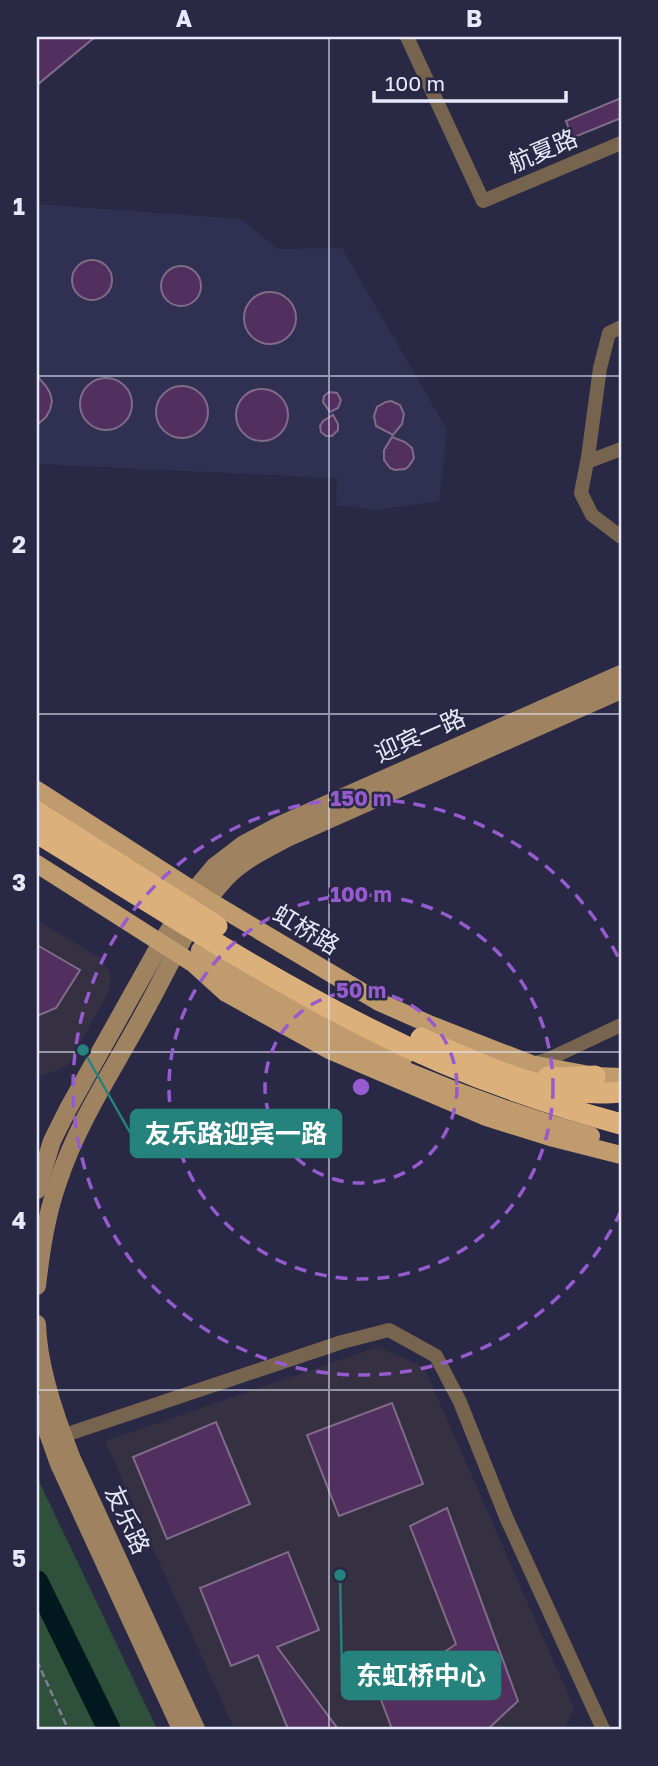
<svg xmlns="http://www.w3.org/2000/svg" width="658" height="1766" font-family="'Golos Text','Noto Sans SC',sans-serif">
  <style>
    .commercial { fill: #353142 }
    .built { fill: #303052 }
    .green { fill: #2f503a }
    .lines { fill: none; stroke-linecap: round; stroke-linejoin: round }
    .river { stroke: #00181e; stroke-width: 23 }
    .building { fill: #513060; stroke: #806c89; stroke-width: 2 }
    .path { stroke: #7e7f97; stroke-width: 2.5; stroke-dasharray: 7 3.5; stroke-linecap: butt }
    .street { stroke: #76644f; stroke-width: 14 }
    .secondary { stroke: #9f8361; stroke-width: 18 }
    .primary { stroke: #bf9b6e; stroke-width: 18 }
    .highway { stroke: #dcb07a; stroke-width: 21 }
    .highway-bridge { stroke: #dcb07a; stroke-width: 21 }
    .grid { fill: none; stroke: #e7e9fb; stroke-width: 2; stroke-opacity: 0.55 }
    .ring { fill: none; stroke: #965bce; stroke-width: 3.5; stroke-dasharray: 12 9 }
    .labels { text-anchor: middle; stroke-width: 5; stroke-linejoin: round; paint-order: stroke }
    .street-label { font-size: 24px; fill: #e7e9fb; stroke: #292945 }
    .centre { fill: #965bce; stroke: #292945; stroke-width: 3.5 }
    .ring-label { font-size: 21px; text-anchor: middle; font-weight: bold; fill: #965bce; stroke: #292945; stroke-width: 5; stroke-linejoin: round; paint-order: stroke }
    .leader { fill: none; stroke: #25827c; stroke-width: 2.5 }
    .callout-dot { fill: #25827c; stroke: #292945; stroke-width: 2.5 }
    .callout { fill: #25827c; stroke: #25827c; stroke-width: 2.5 }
    .callout-label { font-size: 26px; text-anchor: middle; font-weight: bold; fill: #fff }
    .neatline { fill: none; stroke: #e7e9fb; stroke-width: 2.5 }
    .grid-label { font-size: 23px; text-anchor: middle; font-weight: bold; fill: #e7e9fb }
  </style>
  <rect width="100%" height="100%" fill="#292945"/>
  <g class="commercial">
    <path d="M37,920L100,958L110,972L111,981L109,991L68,1065L37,1078Z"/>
    <path d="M378,1347L424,1367L574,1708L565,1729H234L105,1441Z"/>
  </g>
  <path class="built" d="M37,204L241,219L278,249L342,248L447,430L439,501L378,510L336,505L337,478L37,464Z"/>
  <path class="green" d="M37,1477L157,1729H37Z"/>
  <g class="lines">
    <path class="river" d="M37,1582L109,1729"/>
  </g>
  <g class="building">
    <path d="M37,37H95L37,85Z"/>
    <path d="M621,98V118L572,138L566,121Z"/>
    <circle cx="92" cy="280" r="20"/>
    <circle cx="181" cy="286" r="20"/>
    <circle cx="270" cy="318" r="26"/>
    <path d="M37,376L46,386L50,393L52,401L50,410L46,417L37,425Z"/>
    <circle cx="106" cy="404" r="26"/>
    <circle cx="182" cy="412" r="26"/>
    <circle cx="262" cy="415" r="26"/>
    <path d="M329,392L337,393L341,400L338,408L330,412L323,402L324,396Z"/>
    <path d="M391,401L400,405L404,414L402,424L393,435L376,426L374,416L377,407L386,402Z"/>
    <path d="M333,415L338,424V430L332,436H326L321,432L320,426L323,421Z"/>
    <path d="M392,437L405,442L412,448L414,458L409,466L405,469L395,470L390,468L384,460V450Z"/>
    <path d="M37,945L80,970L56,1008L37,1016Z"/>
    <path d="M392,1403L423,1484L339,1516L307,1435Z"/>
    <path d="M216,1422L250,1504L167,1539L133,1457Z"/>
    <path d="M447,1508L518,1701L488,1729H392L380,1697L456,1644L410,1526Z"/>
    <path d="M288,1552L319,1630L277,1647L338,1729H288L258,1655L231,1666L200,1588Z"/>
  </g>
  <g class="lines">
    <path class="path" d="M37,1661L68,1729"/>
    <g class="street">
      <path d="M407,37L483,201L621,143"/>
      <path d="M621,327L609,333L600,368L588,457L581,493L592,515L621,537"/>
      <path d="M587,462L621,449"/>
      <path d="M533,1064L549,1059L621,1025"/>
      <path d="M52,1436H62L342,1342L389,1330L436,1356L460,1402L506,1517L603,1729"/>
    </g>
    <g class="secondary">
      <path d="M37,1190L52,1141L68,1109L161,943L194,891L214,867L244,844L280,825L621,674"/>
      <path d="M37,1286C41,1251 46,1216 58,1182C78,1121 115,1067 145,1011C169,968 191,915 225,879C241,861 265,850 287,838L621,690"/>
      <path d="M37,1324C38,1367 56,1419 72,1459L196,1729"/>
      <path d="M37,1402L59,1464L181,1729"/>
    </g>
    <g class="primary">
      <path d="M37,790L208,900L379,1002L431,1025L531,1064L595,1076L621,1077"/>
      <path d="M37,864L194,964L226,993L329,1050L486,1117L550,1137L621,1155"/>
      <path d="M200,950L365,1040L404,1057"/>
      <path d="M210,971C249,989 285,1012 323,1032C408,1075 499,1110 591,1136"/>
    </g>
    <g class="highway">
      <path d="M421,1038C484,1066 550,1099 621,1092"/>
      <path d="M548,1077L561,1078L595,1076"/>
    </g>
    <g class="highway-bridge">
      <path d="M37,812L217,926"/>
      <path d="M37,833C147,900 256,972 372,1030C451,1070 536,1101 621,1124"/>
    </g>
  </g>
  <path class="grid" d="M329,37V1729M37,376H621M37,714H621M37,1052H621M37,1390H621"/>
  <g class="ring">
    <circle cx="361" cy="1087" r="96"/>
    <circle cx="361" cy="1087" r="192"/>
    <path d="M621 1211A288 288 0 1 1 621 963"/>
  </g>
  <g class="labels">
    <g class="street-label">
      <text transform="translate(543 151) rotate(-23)" y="8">航夏路</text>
      <text transform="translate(420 736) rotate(-24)" y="8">迎宾一路</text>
      <text transform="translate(306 930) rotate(31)" y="8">虹桥路</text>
      <text transform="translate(127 1520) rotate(65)" y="8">友乐路</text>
    </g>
  </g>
  <circle cx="361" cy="1087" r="10" class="centre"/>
  <g class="ring-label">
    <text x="361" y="806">150 m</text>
    <text x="361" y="902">100 m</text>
    <text x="361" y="998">50 m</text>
  </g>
  <path class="leader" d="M83 1050L131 1134M340 1575L342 1676"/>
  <g class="callout-dot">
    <circle cx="83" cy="1050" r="7"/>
    <circle cx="340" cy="1575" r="7"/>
  </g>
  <g class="callout">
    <rect x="131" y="1110" width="210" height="47" rx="7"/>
    <rect x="342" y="1652" width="158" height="47" rx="7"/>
  </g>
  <g class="callout-label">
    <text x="236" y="1143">友乐路迎宾一路</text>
    <text x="421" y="1685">东虹桥中心</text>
  </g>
  <rect width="658" height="1766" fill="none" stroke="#292945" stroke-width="77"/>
  <path d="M374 91v10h192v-10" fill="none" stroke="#e7e9fb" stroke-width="3.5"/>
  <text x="385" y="91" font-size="21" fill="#e7e9fb" stroke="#292945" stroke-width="5" paint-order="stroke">100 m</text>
  <rect x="38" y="38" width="582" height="1690" class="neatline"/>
  <g class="grid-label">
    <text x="184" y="27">A</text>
    <text x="474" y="27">B</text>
    <text x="19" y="215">1</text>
    <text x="19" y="553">2</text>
    <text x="19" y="891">3</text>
    <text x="19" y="1229">4</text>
    <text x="19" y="1567">5</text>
  </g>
</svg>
